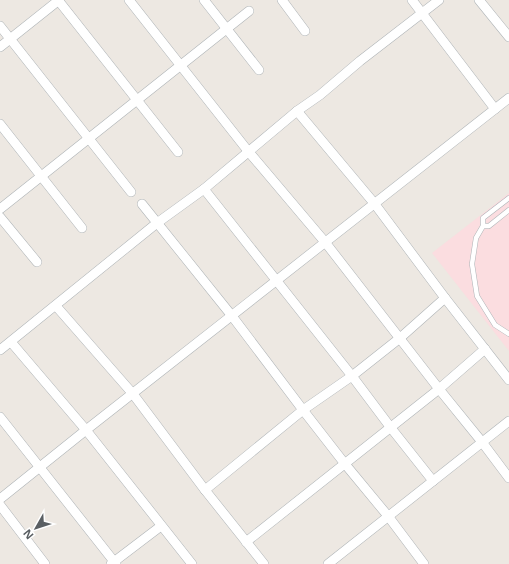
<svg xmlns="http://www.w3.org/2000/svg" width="509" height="564" font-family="'Open Sans',sans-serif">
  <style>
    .medical { fill: #fbdde0 }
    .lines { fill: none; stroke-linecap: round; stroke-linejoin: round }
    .lane-casing { stroke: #afb4b7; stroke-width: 5.5 }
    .street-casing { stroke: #afb4b7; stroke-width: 10 }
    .lane { stroke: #fff; stroke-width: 4.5 }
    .street { stroke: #fff; stroke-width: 9 }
  </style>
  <rect width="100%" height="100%" fill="#ede8e2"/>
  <path class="medical" d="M509,193V351L432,253Z"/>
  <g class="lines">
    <g class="lane-casing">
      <g id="lane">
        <path d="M509,198L483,218V226L476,238L472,264L477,296L495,325L509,334"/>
        <path d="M483,226H489L509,210"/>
      </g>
    </g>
    <g class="street-casing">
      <g id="street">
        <path d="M58,0L178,152"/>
        <path d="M129,0L248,151L325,242L439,389L482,442L509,478"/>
        <path d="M204,0L259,70"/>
        <path d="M282,0L305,31"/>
        <path d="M412,0L495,109"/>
        <path d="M479,0L509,37"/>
        <path d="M0,26L131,192"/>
        <path d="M0,47L59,0"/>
        <path d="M297,111L374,203L445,298L509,380"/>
        <path d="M0,124L82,228"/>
        <path d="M142,204L232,316L303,410L345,464L388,516L424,564"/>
        <path d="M0,209L249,11"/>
        <path d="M0,217L37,262"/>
        <path d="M56,306L133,394L205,490L264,564"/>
        <path d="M0,350L157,223L204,189"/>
        <path d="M0,417L116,564"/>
        <path d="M433,481L391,428L352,376L204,189L297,111L320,95L360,61L439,0"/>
        <path d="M205,490L303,410L352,376L400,338L445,298"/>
        <path d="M0,499L86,430L11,342"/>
        <path d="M0,505L45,564"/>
        <path d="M246,542L439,389L485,349"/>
        <path d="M111,564L161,526"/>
        <path d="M192,564L86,430L509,98"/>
        <path d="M328,564L509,421"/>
      </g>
    </g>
    <use href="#lane" class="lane"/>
    <use href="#street" class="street"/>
  </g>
  <g transform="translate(36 528) rotate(231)" stroke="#ffffff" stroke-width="3" paint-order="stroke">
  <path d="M0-3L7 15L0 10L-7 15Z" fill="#5a5f63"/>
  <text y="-6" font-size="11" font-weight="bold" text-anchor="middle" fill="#5a5f63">N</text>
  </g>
</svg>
